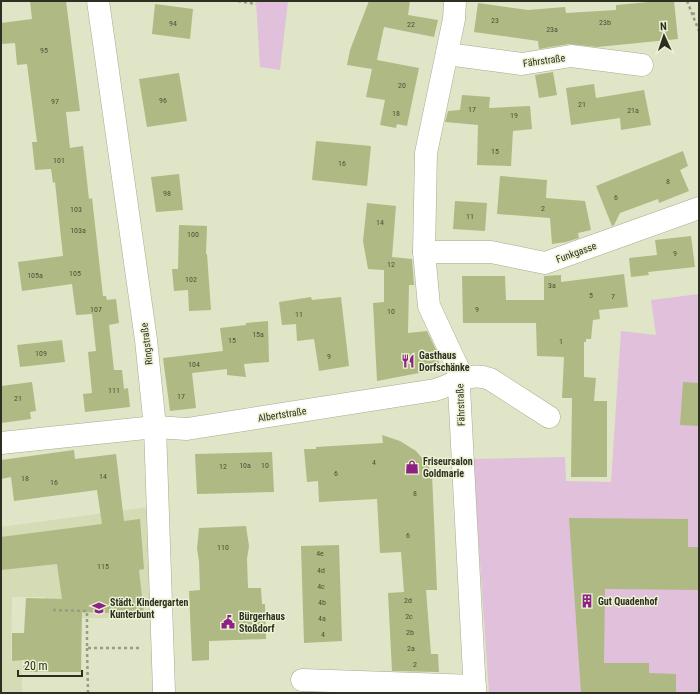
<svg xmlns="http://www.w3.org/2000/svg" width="700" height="694" font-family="'Roboto Condensed',sans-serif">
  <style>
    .built { fill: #d4dbb5 }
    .green { fill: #e0c0db }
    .building { fill: #afb983 }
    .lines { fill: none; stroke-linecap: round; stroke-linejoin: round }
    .minor-casing { stroke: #a6ab8d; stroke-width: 23 }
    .path { stroke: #989d85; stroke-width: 2.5; stroke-dasharray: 3 3; stroke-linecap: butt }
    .minor { stroke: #fff; stroke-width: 22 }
    .labels { text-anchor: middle; stroke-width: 3; stroke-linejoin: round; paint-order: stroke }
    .number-label { font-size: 8px; fill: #4e523b }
    .street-label { font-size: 10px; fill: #2d2f23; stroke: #ecf3d3 }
    .poi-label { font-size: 10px; font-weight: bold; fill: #2d2f23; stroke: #ecf3d3; text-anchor: start }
  </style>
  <rect width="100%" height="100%" fill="#dfe5c6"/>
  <path class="built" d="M149,507L152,618H45V597H12L11,661L22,660V693H1V527Z"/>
  <g class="green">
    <path d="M256,1H288L280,70L260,67Z"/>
    <path d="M699,294V693H489L473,459L565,457L566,481L611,482L621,331L656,335L651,300Z"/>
  </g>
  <g class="building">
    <path d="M30,1H66L80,111L66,112L70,148L83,146L89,199L92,198L103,296H106L107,300L116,299L119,323L109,325L114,370H122L124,389L128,388L130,407L85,412L83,394L92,393L88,352L96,351L92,314L76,315L72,284L22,291L18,262L63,256L55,182L53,183L51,169L35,170L32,142H37L27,64L17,65L15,43L1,44V23L32,19Z"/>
    <path d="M369,1H410L408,15L438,20L434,37L384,27L377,60L419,68L407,126L397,124L396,128L380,125L385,100L366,97L372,69L347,65L350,50Z"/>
    <path d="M660,1H674L678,39L597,47L569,44L539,49L538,41L474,32L478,3L528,10L565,7L566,13L616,10V5Z"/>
    <path d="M155,4L193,9L190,39L152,34Z"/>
    <path d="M553,72L557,95L539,98L535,75Z"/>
    <path d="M179,73L187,121L147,127L139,79Z"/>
    <path d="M594,84L596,98L644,90L651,125L621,130L620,118L571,125L566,88Z"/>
    <path d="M462,95L490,97L489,108L530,106L532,129L513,131L511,166L477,165L478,125L445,122L448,111L460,110Z"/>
    <path d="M316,141L371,146L367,186L312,180Z"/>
    <path d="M683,151L688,166L680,170L689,191L659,203L658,199L620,213L614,225L612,226L596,186Z"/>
    <path d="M179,174L183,210L156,212L151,177Z"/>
    <path d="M500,176L547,180L546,198L585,201L591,230L578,233L579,238L566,242L552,244L550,218L497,214Z"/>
    <path d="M455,201L487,203L485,231L453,229Z"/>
    <path d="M367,203L396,206L392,257L412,259L414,285H409L408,333L427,331L437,352L440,369L377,381L373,303L384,302V270L368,269L363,241Z"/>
    <path d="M179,225L207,226L206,254H207L211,310L189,311L188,290L174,291L172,269H178Z"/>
    <path d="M691,236L695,267L648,272L649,275L631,277L629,258L657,255L655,240Z"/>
    <path d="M624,274L628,307L599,310L600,319L593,320L591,339H586V342H584V377L596,378L594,401H607V477H571L572,398H562L564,357L537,356L536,323H463L462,276H505L506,300H544V276L561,275V282Z"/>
    <path d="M311,297L312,300L341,297L349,366L319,371L314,339L297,341L296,324L282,325L279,302Z"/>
    <path d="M268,321L269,362L244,364L246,377L227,375V369L192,373L196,408L170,411L163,358L223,351L220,328L246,325V323Z"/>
    <path d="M62,340L65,362L20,367L17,345Z"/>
    <path d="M32,382L36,411L30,412L31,419L1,423V386Z"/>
    <path d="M683,382L699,383V426L680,425Z"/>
    <path d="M382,435L400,441L416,451L428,465L432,474L437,590H426L431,654H438L439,672L392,671L388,593L404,592L401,552L380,553L377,499L319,502L318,481L307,482L304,449H316V447L383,443Z"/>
    <path d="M74,450L75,459L116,454L124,521L140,519L144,569L139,570L144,614L82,612L81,672H23L24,660L12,661V633H24L26,598L62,599L57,564L1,570V537L102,524L97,490L14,501L11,477L1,479V460Z"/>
    <path d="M272,452L274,492L197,494L195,454Z"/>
    <path d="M569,518L688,519V547H699V590L605,589L604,663H649V673L676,674V693H581Z"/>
    <path d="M246,526L249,546L247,559L248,588H261L262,604H265L266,639L209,641V660L192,661L189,591L200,590L199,561L197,549L199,528Z"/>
    <path d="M339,545L342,641L304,643L301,546Z"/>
  </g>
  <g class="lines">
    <g class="minor-casing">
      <g id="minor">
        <path d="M98,1L146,340L155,427L164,691"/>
        <path d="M455,1L454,19L426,153L424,252L429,306L458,368L475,693"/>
        <path d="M447,54L522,64L571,56L642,65"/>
        <path d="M424,252H491L545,263L699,208"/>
        <path d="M1,443L155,427L187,429L435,390C456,384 469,371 490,379L549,417"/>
        <path d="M302,680L475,686"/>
      </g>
    </g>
    <g class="path">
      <path d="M238,1L256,4"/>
      <path d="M687,1L699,31"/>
      <path d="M692,14L699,13"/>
      <path d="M53,610L87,611V648H141"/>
      <path d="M87,648L88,693"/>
    </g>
    <use href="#minor" class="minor"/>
  </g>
  <defs>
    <g id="restaurant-bare" transform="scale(1.08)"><path d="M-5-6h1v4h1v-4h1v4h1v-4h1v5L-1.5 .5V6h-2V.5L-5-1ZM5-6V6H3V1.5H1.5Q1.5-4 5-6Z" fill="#8d2184" stroke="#ecf3d3" stroke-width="2.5" paint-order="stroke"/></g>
    <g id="shop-bare" transform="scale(1.08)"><path d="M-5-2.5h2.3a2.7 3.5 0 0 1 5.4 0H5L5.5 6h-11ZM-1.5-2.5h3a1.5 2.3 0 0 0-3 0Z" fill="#8d2184" stroke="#ecf3d3" stroke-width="2.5" paint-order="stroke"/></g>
    <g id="building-bare" transform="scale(1.08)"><path d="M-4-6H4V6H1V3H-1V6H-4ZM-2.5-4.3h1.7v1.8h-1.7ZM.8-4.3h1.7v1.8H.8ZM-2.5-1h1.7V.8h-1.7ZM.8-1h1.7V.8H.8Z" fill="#8d2184" stroke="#ecf3d3" stroke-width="2.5" paint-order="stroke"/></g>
    <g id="school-bare" transform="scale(1.08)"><path d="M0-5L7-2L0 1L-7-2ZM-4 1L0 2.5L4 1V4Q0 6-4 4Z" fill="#8d2184" stroke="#ecf3d3" stroke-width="2.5" paint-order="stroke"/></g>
    <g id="civic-bare" transform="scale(1.08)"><path d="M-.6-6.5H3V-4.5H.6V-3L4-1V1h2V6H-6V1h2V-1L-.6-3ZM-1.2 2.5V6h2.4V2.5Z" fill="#8d2184" stroke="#ecf3d3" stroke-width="2.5" paint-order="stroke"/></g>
  </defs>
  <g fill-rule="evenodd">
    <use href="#restaurant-bare" x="408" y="361"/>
    <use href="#shop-bare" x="412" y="467"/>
    <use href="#building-bare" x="587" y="601"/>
    <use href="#school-bare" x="99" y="608"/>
    <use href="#civic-bare" x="228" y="622"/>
  </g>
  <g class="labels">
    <g class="number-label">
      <text x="495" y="23">23</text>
      <text x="605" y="25">23b</text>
      <text x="173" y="26">94</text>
      <text x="411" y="27">22</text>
      <text x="552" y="32">23a</text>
      <text x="44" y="53">95</text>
      <text x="402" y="88">20</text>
      <text x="163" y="103">96</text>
      <text x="55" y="104">97</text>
      <text x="582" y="107">21</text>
      <text x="472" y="112">17</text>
      <text x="633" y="113">21a</text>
      <text x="396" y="116">18</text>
      <text x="514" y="118">19</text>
      <text x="495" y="154">15</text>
      <text x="59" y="163">101</text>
      <text x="342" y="166">16</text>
      <text x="668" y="184">8</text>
      <text x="167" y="196">98</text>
      <text x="616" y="200">6</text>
      <text x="543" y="211">2</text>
      <text x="76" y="212">103</text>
      <text x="470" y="219">11</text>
      <text x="380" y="225">14</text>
      <text x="78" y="233">103a</text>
      <text x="193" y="237">100</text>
      <text x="675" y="256">9</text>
      <text x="391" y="267">12</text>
      <text x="75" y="276">105</text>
      <text x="35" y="278">105a</text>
      <text x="191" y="282">102</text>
      <text x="552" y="288">3a</text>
      <text x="591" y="298">5</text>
      <text x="613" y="299">7</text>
      <text x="96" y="312">107</text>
      <text x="477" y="312">9</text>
      <text x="391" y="314">10</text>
      <text x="299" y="317">11</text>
      <text x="258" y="337">15a</text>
      <text x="232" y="343">15</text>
      <text x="561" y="344">1</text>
      <text x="41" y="356">109</text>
      <text x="329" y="359">9</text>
      <text x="194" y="367">104</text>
      <text x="114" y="393">111</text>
      <text x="181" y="399">17</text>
      <text x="18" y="401">21</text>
      <text x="374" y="465">4</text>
      <text x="245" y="468">10a</text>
      <text x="265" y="468">10</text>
      <text x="223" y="469">12</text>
      <text x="336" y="476">6</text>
      <text x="103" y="479">14</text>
      <text x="25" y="481">18</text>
      <text x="54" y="485">16</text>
      <text x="415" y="496">8</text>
      <text x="408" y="538">6</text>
      <text x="223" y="550">110</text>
      <text x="320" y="556">4e</text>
      <text x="103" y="569">115</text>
      <text x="321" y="573">4d</text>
      <text x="321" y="589">4c</text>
      <text x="408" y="603">2d</text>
      <text x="322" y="605">4b</text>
      <text x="409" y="619">2c</text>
      <text x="322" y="621">4a</text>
      <text x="410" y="635">2b</text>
      <text x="323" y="637">4</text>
      <text x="411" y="651">2a</text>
      <text x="415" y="667">2</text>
    </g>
    <g class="street-label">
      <text transform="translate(544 60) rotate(-8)" y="4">Fährstraße</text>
      <text transform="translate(576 252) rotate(-20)" y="4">Funkgasse</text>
      <text transform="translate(146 344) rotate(-97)" y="4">Ringstraße</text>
      <text transform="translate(460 405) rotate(-92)" y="4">Fährstraße</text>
      <text transform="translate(282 414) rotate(-9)" y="4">Albertstraße</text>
    </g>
    <g class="poi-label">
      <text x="419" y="359">Gasthaus<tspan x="419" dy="12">Dorfschänke</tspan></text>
      <text x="423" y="465">Friseursalon<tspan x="423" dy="12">Goldmarie</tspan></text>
      <text x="598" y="605">Gut Quadenhof</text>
      <text x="110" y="606">Städt. Kindergarten<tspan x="110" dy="12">Kunterbunt</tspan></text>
      <text x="239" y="620">Bürgerhaus<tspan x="239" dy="12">Stoßdorf</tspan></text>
    </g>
  </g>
  <rect width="700" height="694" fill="none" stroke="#2d2f23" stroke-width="4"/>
  <g transform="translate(664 36) rotate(357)" stroke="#ecf3d3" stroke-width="3" paint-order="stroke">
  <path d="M0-3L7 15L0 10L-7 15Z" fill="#2d2f23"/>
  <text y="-6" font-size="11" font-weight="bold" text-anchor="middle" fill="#2d2f23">N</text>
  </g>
  <path d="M18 670v6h64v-6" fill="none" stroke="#2d2f23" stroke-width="2"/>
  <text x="24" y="670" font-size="12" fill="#2d2f23" stroke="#ecf3d3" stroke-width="3" paint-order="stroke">20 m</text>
</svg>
